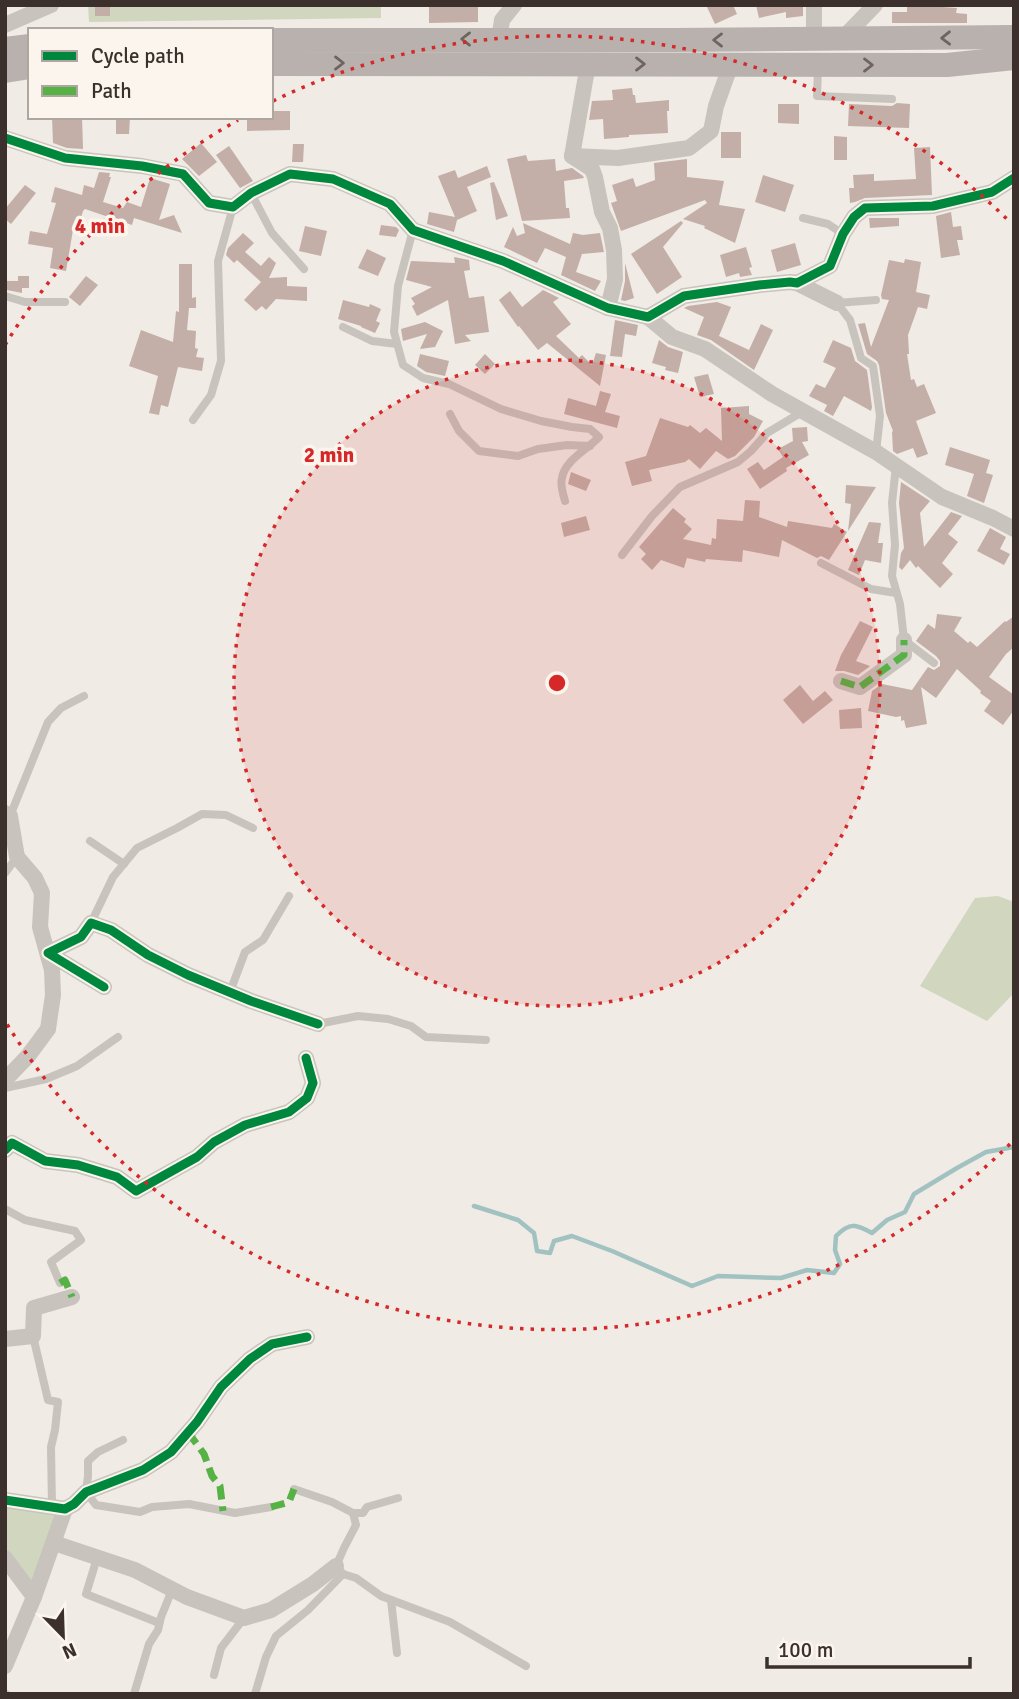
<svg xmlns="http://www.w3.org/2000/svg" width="1019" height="1699" font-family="Signika,sans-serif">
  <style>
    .green { fill: #d1d6bf }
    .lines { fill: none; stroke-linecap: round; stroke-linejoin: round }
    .stream { stroke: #a1c2c1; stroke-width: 4.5 }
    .building { fill: #c3afa7 }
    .service { stroke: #c9c3be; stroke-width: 8 }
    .minor { stroke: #c9c3be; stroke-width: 16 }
    .primary { stroke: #b8b1ad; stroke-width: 24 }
    .quiet { stroke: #57b246; stroke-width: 7; stroke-dasharray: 14 7; stroke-linecap: butt }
    .cycleway-casing { stroke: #fbf5ee; stroke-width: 13 }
    .cycleway { stroke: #00873e; stroke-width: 9 }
    .oneway { stroke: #6d645f }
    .ring { fill: none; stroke: #d62828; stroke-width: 3.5; stroke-dasharray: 3.5 7 }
    .centre { fill: #d62828; stroke: #fbf5ee; stroke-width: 3.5 }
    .ring-label { font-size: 21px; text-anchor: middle; font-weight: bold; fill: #d62828; stroke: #fbf5ee; stroke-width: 7; stroke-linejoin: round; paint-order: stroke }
  </style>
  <rect width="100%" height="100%" fill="#f0ebe5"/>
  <g class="green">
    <path d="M88,5H381V18L89,22Z"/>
    <path d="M998,896L1014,902V993L987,1021L920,986L975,898Z"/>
    <path d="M5,1506L56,1515L33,1583L5,1547Z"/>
  </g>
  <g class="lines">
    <path class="stream" d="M474,1206L518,1220L534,1233L537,1251L550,1253L554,1241L572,1236L612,1251L692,1286L718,1276L781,1278L807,1270L834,1273L840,1264L835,1250L836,1236C850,1222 855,1224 872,1233L887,1220L905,1212L914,1194L957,1168L986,1152L1014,1147"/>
  </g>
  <g class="building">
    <rect x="95" y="5" width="15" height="11"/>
    <path d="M429,5H478V22L429,23Z"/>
    <path d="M706,5H733L737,14L715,24Z"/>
    <path d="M756,5H803V16L786,18V12L759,18Z"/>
    <path d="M907,5H943V7L957,8L956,13L967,14V23H892V12H907Z"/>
    <path d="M632,88L633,95H635L636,103L669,100V111H667L668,133L629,135V137L604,139L603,119L589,120L592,101L613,100L612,90Z"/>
    <path d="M897,103L910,104L909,128L848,126L849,104L892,106Z"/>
    <path d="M778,104H799V124L778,123Z"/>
    <path d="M271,111H290V130L247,131V120L255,119V117H271Z"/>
    <path d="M52,117H82L83,149L67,148L53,143Z"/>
    <path d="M116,117H130L129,134H116Z"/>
    <rect x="721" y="132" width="20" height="26"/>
    <path d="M834,136L847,137V160H834Z"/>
    <path d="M201,143L217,162L199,176L182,159Z"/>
    <path d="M293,144H304L303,162H292Z"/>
    <path d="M229,146L253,181L240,188L216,155Z"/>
    <path d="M930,147L932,195L865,198L855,202L850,203L849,188H854L853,175L874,174V181L916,179L914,148Z"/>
    <path d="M526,155L528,161L555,159L556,171L572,168L583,176L584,178L564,181L566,208H569L570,218L522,221L507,159Z"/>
    <path d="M687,159V177L724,181L719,205L745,209L735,243L704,228L705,226L683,219L707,203L705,200L621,231L611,203L617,201L612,185L633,178L636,187L655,180L654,163Z"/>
    <path d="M487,166L491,177L467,187L477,211L457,220L454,232L427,224L429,212L455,217L438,176L455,170L458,178Z"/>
    <path d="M99,172L110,173L109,177H111L103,202L123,208L127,202L141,207L150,178L170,184L159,220L174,215L182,233L134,218L132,225L85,209L83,211L77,231L73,230L66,271L50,268L53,248L28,244L30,231L47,234L56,203L51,202L55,187L82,195L84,185L94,188Z"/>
    <path d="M763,175L794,185L785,212L755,202Z"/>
    <path d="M494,182L508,216L496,220L490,183Z"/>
    <path d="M25,185L36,193L11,224L5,219V209Z"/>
    <path d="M951,212L953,227L961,226L963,240H957L960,255L941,258L936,216Z"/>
    <path d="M869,218H899V226L870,228Z"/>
    <path d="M681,221L683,223L663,247L682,277L657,294L631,254Z"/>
    <path d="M523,223L570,244L573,233L583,235L600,233L604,252L582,254L576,272L601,281L595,291L561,275L566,257L545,248L537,263L504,247L513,227L517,236L525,233Z"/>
    <path d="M381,225L396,227L399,230L396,237L379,235Z"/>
    <path d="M305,226L327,231L321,256L299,251Z"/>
    <path d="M243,233L254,243L245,252L261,266L269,257L276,263L269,278L287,277V286L307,287V301L276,299L266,310L262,306L256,311L244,300L261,282L237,260L234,263L226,255L228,248Z"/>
    <path d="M795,243L801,265L777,272L771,250Z"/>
    <path d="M746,247L752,267L749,268L752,275L740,277L739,273L726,277L720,255Z"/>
    <path d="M367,249L386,258L378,276L358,268Z"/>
    <path d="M454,257L469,260L470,270L464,271L469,298L484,296L489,332L465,335L471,341L455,344L448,300L417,316L412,306L415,304L411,298L432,287L406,280L411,261L455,263Z"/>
    <path d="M905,259L921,262L916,292L930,295L927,309L918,307L908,335L909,354H907L911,380L914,379L917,387L924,384L936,413L916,421L928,454L917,458L913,448L897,454L893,451L892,432L893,431L886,413L879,365L877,361L867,354L858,324L865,323L871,347L889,300L882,299L881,295L889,260L904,263Z"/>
    <path d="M625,263L634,298L625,301L621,300L625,281Z"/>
    <path d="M179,264H192V298L196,297V308H189L187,330L196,331L195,348L198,349L196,357L204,358L202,371L178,367L168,407L161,405L159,415L149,413L158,376L129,366L141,330L173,342L176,311L179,312Z"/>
    <path d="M18,276H29V288H22V293L7,290V281H18Z"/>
    <path d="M86,276L98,285L80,306L69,297Z"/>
    <path d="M543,290L559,298L553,302L571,324L556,336L579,358L582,355L592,365L596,353L606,355L600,386L547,343L538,350L519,326L518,327L499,300L510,291L522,307Z"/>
    <path d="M343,300L369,307L370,304L381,309L376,321L380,323L375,333L361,327V326L338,319Z"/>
    <path d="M717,302L731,307L719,336L749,350L761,324L773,330L754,370L711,340L697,335L704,317L684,308L688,306Z"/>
    <path d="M615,320L638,325L636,336L625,334L622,357L610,356Z"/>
    <path d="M425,322L443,331L435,347L420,349L427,334L403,341L401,329Z"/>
    <path d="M659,340L668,347L683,352L678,373L665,370L666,367L652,363Z"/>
    <path d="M833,340L851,348L855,361L867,370L872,407L871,411L844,396L833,416L824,411L827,405L809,396L816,384L825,388L836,368L823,362Z"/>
    <path d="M420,354L449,361L445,376L426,372L417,366Z"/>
    <path d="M485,354L495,364L485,374L475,365Z"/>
    <path d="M708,374L714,394L700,397L694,377Z"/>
    <path d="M600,391L611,394L605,412L620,416L617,428L564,414L568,398L596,406Z"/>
    <path d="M749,406V414L763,421L754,437L735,456L728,459L716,451L700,469L689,459L685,462L649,470L652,481L632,486L625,462L646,456L660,418L688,427L690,425L700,433L706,428L722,441L721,408Z"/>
    <path d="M807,427L808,441L802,442L809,455L786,468L787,471L760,489L747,469L758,462L764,470L783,457L778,449L793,441L792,428Z"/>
    <path d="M950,447L990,460L986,473L993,475L984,503L967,496L974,474L945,465Z"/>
    <path d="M571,472L591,480L586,491L568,484Z"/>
    <path d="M901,482L930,501L920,513L924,547L951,512L962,516L948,534L958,542L942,563L953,574L940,588L918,566L916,568L910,560L902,570L899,567L901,553L904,548L899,503Z"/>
    <path d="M846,485L876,487L848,531L851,504L845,503Z"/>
    <path d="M745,500L760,501L759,517L787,527L788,521L832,528L834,524L847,532L829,560L821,556L817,558L782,540L779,557L743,550L742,562L706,559L705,562L687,558L684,568L661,560L652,570L641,559L646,554L639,547L673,508L686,519L684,522L692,529L683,539L711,545L712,538L716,539L717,519L743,521Z"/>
    <path d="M586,516L590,530L564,537L561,523Z"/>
    <path d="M869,522L881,523L878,543H883L881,563L865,560L859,575L848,570Z"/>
    <path d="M990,528L1006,537L1000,549L1010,554L1004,565L977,551Z"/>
    <path d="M937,614L962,617L954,631L968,643L970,641L977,647L1005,621L1006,622L1014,616V647L1006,654L989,677L1014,695V710L1003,725L984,711L991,701L980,693L981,691L957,669L936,698L921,687L927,724L906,728L904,720L901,721V716L896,717L868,711L872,691L882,684L912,690L928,667L934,670L940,666V661L936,656L916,641L928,624L935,629Z"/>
    <path d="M860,621L873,627L856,661L870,666L869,667L858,675L844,671H835L841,655Z"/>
    <path d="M800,685L813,701L825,691L833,700L803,724L783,700Z"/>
    <path d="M861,708L862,728L840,729L839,710Z"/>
  </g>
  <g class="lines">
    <g class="service">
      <path d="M818,69L817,96L892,99"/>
      <path d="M251,193L272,233L304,269"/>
      <path d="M803,218L828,224L843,234"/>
      <path d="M413,230L398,286L394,332L403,365L423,378L449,384L501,409L541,421L572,427L590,429L599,437C587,450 565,460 562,478C560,485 563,494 565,501"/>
      <path d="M5,296L25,302H65"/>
      <path d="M837,303L850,320L861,358L873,366L880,416L876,452"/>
      <path d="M837,303L876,300"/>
      <path d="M343,327L372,341L397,344"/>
      <path d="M450,414L459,431L479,451L518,456L538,449L567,445L590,446"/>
      <path d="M193,420L211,395L221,361L218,261L233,207"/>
      <path d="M896,466L892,503L895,545L892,576L900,604L904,640L934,663"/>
      <path d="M622,555L652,516L680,487L738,462L751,451L767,433L802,412"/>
      <path d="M821,563L871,589L896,593"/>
      <path d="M10,816L48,722L61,708L84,696"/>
      <path d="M90,841L124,864"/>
      <path d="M5,873L17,857"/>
      <path d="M91,923L113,877L137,848L177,828L202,814L226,815L253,828"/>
      <path d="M230,992L245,952L263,940L289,896"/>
      <path d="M318,1024L358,1016L388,1019L411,1026L426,1037L486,1040"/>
      <path d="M5,1088L46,1079L77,1066L118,1037"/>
      <path d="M5,1209L25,1220L75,1231L81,1240L51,1262L60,1283"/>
      <path d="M33,1336L48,1400L58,1402L55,1430L51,1447L52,1507"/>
      <path d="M123,1440L98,1452L88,1461V1476L86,1492L96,1505L140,1512L152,1507L189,1504L235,1513L271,1507"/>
      <path d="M294,1489L332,1502L353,1513L356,1525L344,1548L336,1566L343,1574L356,1578L381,1596L450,1622L526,1666"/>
      <path d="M353,1513H363L367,1507L398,1498"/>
      <path d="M97,1558L86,1594L159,1623"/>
      <path d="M391,1600L397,1653"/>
      <path d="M214,1675L221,1648L244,1618"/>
      <path d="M5,1694H6"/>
      <path d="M134,1694L149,1644L158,1630L161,1617L172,1590"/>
      <path d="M255,1694L266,1657L276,1636L308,1610L343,1574"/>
    </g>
    <g class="minor">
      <path d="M814,5V39"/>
      <path d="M5,25L51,5"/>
      <path d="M842,39L875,5"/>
      <path d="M499,40L502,20L514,5"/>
      <path d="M5,138L65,158L142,166L183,174L209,203L233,207L251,193L290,174L333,179L390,204L413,230L503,261L608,308L648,317L684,296L759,285L790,282L797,283L830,266L843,234L854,217L865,208L933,206L992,192L1014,178"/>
      <path d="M572,156L618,158L689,148L711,131L716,106L731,64"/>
      <path d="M572,156L592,169L595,177L602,212L610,228L614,250L615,279L608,308"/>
      <path d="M572,156L588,64"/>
      <path d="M797,283L837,303"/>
      <path d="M648,317L672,337L705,349L772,394L876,452L942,497L993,518L1014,529"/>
      <path d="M841,681L860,687L904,655V640"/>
      <path d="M5,813L10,816L17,857L35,878L42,893L40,927L52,970L53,995L48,1029L28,1056L5,1080"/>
      <path d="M104,987L48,953L81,937L91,923L111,930L148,955L188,975L251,1001L318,1024"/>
      <path d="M5,1150L12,1143L45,1161L78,1165L117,1177L136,1191L197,1157L214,1142L245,1125L289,1112L307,1098L313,1083L306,1058"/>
      <path d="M5,1339L33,1336L34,1308L72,1297"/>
      <path d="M5,1500L65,1509L74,1504L86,1492L143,1470L171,1452L197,1422L221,1387L250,1359L272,1344L307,1337"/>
      <path d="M54,1543L135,1570L187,1597L244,1618L271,1610L313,1584L336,1566"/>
      <path d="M5,1558L34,1597"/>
      <path d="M5,1666L34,1597L65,1509"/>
    </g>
    <g class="primary">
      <path d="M271,40H674L1014,37"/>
      <path d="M5,49L30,46"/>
      <path d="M271,64L947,65L1014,58"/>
      <path d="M5,71L30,67"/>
    </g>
    <g class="quiet">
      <path d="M841,681L860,687L904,655V640"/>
      <path d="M60,1283L65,1280L72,1297"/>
      <path d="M188,1432L204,1454L212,1476L220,1486L223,1511"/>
      <path d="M271,1507L289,1502L294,1489"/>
    </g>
    <g class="cycleway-casing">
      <g id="cycleway">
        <path d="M5,138L65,158L142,166L183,174L209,203L233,207L251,193L290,174L333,179L390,204L413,230L503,261L608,308L648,317L684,296L759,285L790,282L797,283L830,266L843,234L854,217L865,208L933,206L992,192L1014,178"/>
        <path d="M104,987L48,953L81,937L91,923L111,930L148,955L188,975L251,1001L318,1024"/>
        <path d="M5,1150L12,1143L45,1161L78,1165L117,1177L136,1191L197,1157L214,1142L245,1125L289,1112L307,1098L313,1083L306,1058"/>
        <path d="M5,1500L65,1509L74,1504L86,1492L143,1470L171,1452L197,1422L221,1387L250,1359L272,1344L307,1337"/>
      </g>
    </g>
    <use href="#cycleway" class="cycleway"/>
  </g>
  <defs><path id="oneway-chevron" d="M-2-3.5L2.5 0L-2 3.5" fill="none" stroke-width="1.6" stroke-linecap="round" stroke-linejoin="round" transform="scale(1.75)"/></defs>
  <g class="oneway">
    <use href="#oneway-chevron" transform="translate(946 38) rotate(179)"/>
    <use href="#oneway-chevron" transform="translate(466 39) rotate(-180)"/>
    <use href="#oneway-chevron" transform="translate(718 40) rotate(180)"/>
    <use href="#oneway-chevron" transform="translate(339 63)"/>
    <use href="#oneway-chevron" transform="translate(640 64)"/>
    <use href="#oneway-chevron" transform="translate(868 65)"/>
  </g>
  <circle cx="557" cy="683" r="323" fill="#d62828" fill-opacity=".12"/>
  <g class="ring">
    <circle cx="557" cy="683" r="323"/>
    <path d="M1010 1144A647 647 0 0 1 5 1021M5 345A647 647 0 0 1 238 120M273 101A647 647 0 0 1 1010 222"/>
  </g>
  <circle cx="557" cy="683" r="10" class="centre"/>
  <g class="ring-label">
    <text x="100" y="233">4 min</text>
    <text x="329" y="462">2 min</text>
  </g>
  <rect width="1019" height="1699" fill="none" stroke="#3b302b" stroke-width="14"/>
  <rect x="28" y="28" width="245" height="91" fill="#fbf5ee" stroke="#aea6a0" stroke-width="2"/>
  <rect x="42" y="51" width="35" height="10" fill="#00873e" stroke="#aea6a0" stroke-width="2"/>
  <text x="91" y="63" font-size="21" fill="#3b302b">Cycle path</text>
  <rect x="42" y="86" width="35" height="10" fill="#57b246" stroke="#aea6a0" stroke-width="2"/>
  <text x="91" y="98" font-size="21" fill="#3b302b">Path</text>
  <g transform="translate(63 1636) rotate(157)" stroke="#fbf5ee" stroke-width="5" paint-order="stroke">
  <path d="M0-5L12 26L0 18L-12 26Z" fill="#3b302b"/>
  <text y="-10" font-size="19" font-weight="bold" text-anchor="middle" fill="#3b302b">N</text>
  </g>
  <path d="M767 1657v10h203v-10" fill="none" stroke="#3b302b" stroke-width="3.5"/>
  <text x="778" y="1657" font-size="21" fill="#3b302b" stroke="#fbf5ee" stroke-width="5" paint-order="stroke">100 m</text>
</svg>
